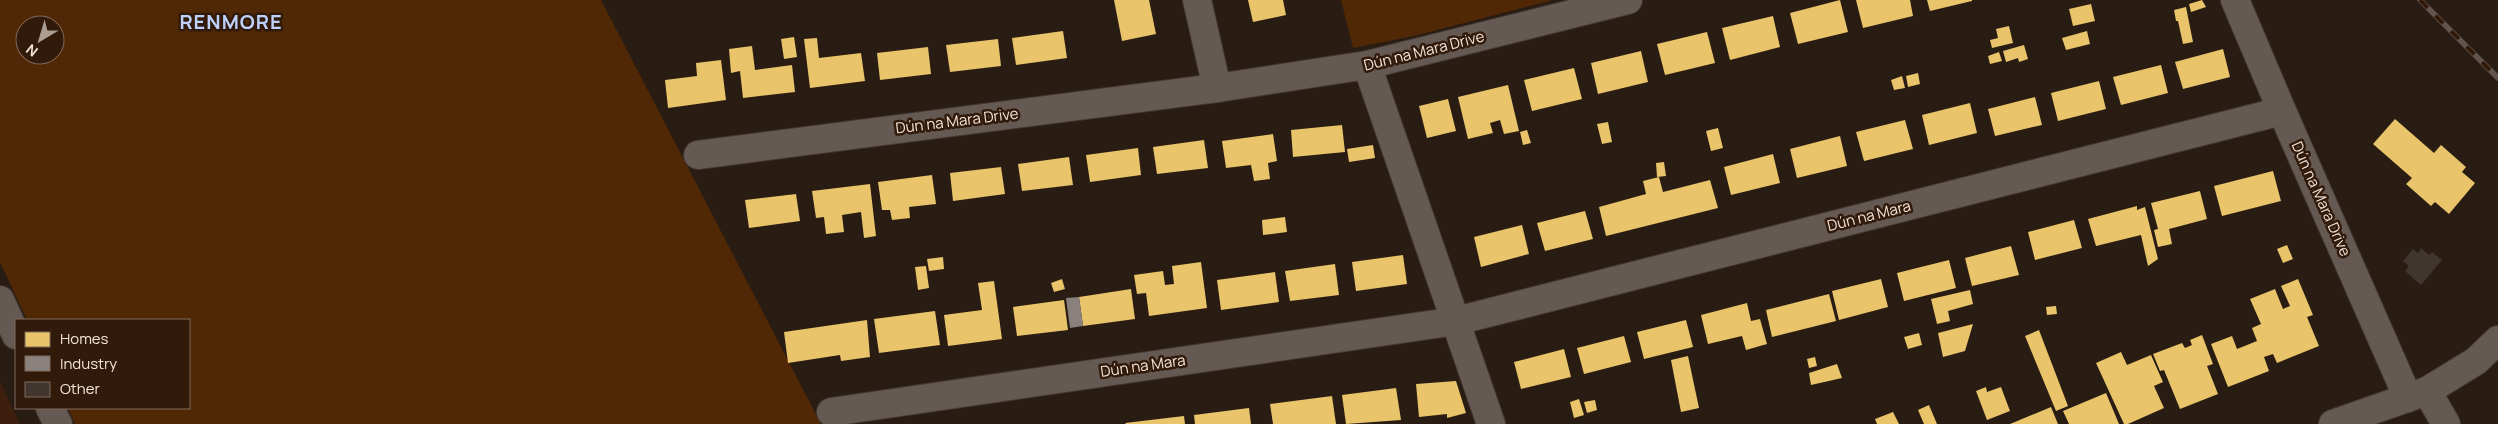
<svg xmlns="http://www.w3.org/2000/svg" width="2498" height="424" font-family="Manrope,sans-serif">
  <style>
    .built { fill: #3c200d }
    .green { fill: #502805; fill-rule: evenodd }
    .homes { fill: #e9c46a }
    .industry { fill: #8a817c }
    .building { fill: #41362f }
    .lines { fill: none; stroke-linecap: round; stroke-linejoin: round }
    .minor-casing { stroke: #433832; stroke-width: 30 }
    .minor { stroke: #645953; stroke-width: 28 }
    .rail-casing { stroke: #60564f; stroke-width: 5.5 }
    .rail { stroke: #321a0a; stroke-width: 4; stroke-dasharray: 11; stroke-linecap: butt }
    .labels { text-anchor: middle; stroke-width: 5; stroke-linejoin: round; paint-order: stroke }
    .street-label { font-size: 15px; fill: #f3e3d8; stroke: #321a0a }
    .district-label { font-size: 20px; font-weight: bold; letter-spacing: 1px; fill: #bed1fa; stroke: #321a0a }
  </style>
  <rect width="100%" height="100%" fill="#291c13"/>
  <path class="built" d="M0,381L10,403L20,424H0Z"/>
  <g class="green">
    <path d="M0,0H601L821,424H75L68,408H189V320H27L0,262ZM25,25H55V55H25Z"/>
    <path d="M1341,0H1553L1414,36L1353,48Z"/>
  </g>
  <g class="homes">
    <path d="M1114,0H1149L1156,34L1122,41Z"/>
    <path d="M1248,0H1283L1286,15L1253,22Z"/>
    <path d="M1840,0L1848,32L1798,44L1790,13Z"/>
    <path d="M1856,0H1910L1913,16L1863,28Z"/>
    <path d="M1927,0H1972V1L1930,11Z"/>
    <path d="M2202,0L2206,7L2191,12L2189,4Z"/>
    <path d="M2091,4L2095,21L2073,26L2069,9Z"/>
    <path d="M2186,7L2193,42L2183,44L2178,21H2176L2174,10Z"/>
    <path d="M1773,16L1780,47L1730,60L1722,28Z"/>
    <path d="M2009,26L2013,43L1992,48L1990,40L1998,38L1996,29Z"/>
    <path d="M1063,31L1067,58L1016,65L1012,38Z"/>
    <path d="M2087,31L2090,44L2066,50L2062,38Z"/>
    <path d="M1707,32L1715,63L1665,75L1657,44Z"/>
    <path d="M794,37L797,57L784,59L781,39Z"/>
    <path d="M817,38L819,58L861,53L865,81L810,88L804,39Z"/>
    <path d="M998,39L1001,66L950,72L946,45Z"/>
    <path d="M2024,45L2028,59L2019,62L2018,58L2006,62L2003,51Z"/>
    <path d="M752,46L755,70L792,65L795,92L743,98L740,71L731,73L729,49Z"/>
    <path d="M928,47L931,74L880,80L877,53Z"/>
    <path d="M2223,49L2230,77L2183,89L2175,62Z"/>
    <path d="M1641,51L1648,82L1598,94L1591,63Z"/>
    <path d="M1999,52L2002,61L1990,64L1988,56Z"/>
    <path d="M721,60L726,100L668,108L665,80L697,76L696,63Z"/>
    <path d="M2161,65L2168,93L2121,105L2113,77Z"/>
    <path d="M1574,68L1582,99L1532,111L1524,80Z"/>
    <path d="M1918,73L1920,84L1908,87L1906,76Z"/>
    <path d="M1902,76L1905,88L1894,90L1891,80Z"/>
    <path d="M2099,81L2106,109L2058,121L2051,93Z"/>
    <path d="M1508,85L1519,131L1504,134L1500,120L1490,123L1493,133L1468,139L1458,97Z"/>
    <path d="M2035,97L2042,125L1995,136L1988,109Z"/>
    <path d="M1448,99L1456,131L1427,138L1419,106Z"/>
    <path d="M1970,103L1977,133L1929,145L1922,115Z"/>
    <path d="M2395,119L2434,153L2441,145L2466,167L2462,172L2475,183L2449,214L2435,202L2431,206L2406,184L2412,178L2373,144Z"/>
    <path d="M1905,120L1913,149L1864,161L1856,132Z"/>
    <path d="M1608,122L1612,142L1602,144L1597,124Z"/>
    <path d="M1342,125L1345,152L1293,157L1291,130Z"/>
    <path d="M1718,128L1723,148L1711,151L1706,131Z"/>
    <path d="M1527,130L1531,143L1523,145L1520,132Z"/>
    <path d="M1273,134L1277,161L1268,163L1270,179L1254,181L1251,165L1226,168L1222,141Z"/>
    <path d="M1840,136L1847,166L1797,178L1790,149Z"/>
    <path d="M1204,140L1208,168L1157,174L1153,147Z"/>
    <path d="M1373,145L1375,158L1349,162L1347,149Z"/>
    <path d="M1138,148L1141,175L1090,182L1086,155Z"/>
    <path d="M1773,154L1780,183L1731,195L1724,167Z"/>
    <path d="M1069,157L1073,185L1022,191L1018,164Z"/>
    <path d="M1664,162L1666,176L1657,177L1656,163Z"/>
    <path d="M1001,167L1005,194L953,201L950,173Z"/>
    <path d="M2273,171L2281,201L2222,216L2214,186Z"/>
    <path d="M932,175L936,204L909,207L910,218L892,220L890,210H882L878,182Z"/>
    <path d="M1659,177L1663,192L1710,180L1718,208L1606,236L1599,207L1646,194L1643,181Z"/>
    <path d="M870,184L876,236L864,238L861,212L842,215L844,232L826,234L824,217L816,218L812,191Z"/>
    <path d="M2200,191L2207,219L2169,229L2172,244L2158,247L2154,230L2158,229L2151,203Z"/>
    <path d="M796,194L800,221L749,228L745,200Z"/>
    <path d="M2137,206V210L2145,207L2158,259L2148,266L2141,235L2096,246L2088,219Z"/>
    <path d="M1585,211L1593,239L1545,251L1537,223Z"/>
    <path d="M1285,217L1287,232L1263,235L1262,220Z"/>
    <path d="M2074,220L2082,248L2035,260L2028,232Z"/>
    <path d="M1522,225L1529,254L1481,267L1474,237Z"/>
    <path d="M2287,245L2293,259L2283,263L2277,249Z"/>
    <path d="M2011,246L2019,275L1972,286L1965,258Z"/>
    <path d="M1403,255L1407,284L1356,291L1352,262Z"/>
    <path d="M943,257L944,269L929,271L927,259Z"/>
    <path d="M1949,260L1956,288L1904,301L1897,273Z"/>
    <path d="M1201,262L1207,308L1149,316L1146,293L1137,294L1134,275L1163,271L1165,285L1174,284L1172,266Z"/>
    <path d="M1335,264L1339,295L1290,301L1285,271Z"/>
    <path d="M926,266L929,288L918,290L915,267Z"/>
    <path d="M1275,272L1279,302L1221,310L1217,280Z"/>
    <path d="M1062,279L1065,289L1054,292L1051,283Z"/>
    <path d="M1881,279L1888,307L1839,320L1832,291Z"/>
    <path d="M2298,279L2313,315L2307,317L2319,346L2277,363L2273,354L2264,357L2269,371L2228,387L2211,344L2232,336L2237,349L2257,341L2252,328L2261,324L2250,299L2275,289L2283,309L2290,306L2281,286Z"/>
    <path d="M994,281L1002,339L948,346L944,315L982,310L978,283Z"/>
    <path d="M1131,289L1135,319L1083,326L1079,297Z"/>
    <path d="M1970,290L1973,304L1948,311L1950,321L1937,324L1931,299Z"/>
    <path d="M1829,294L1836,321L1772,337L1766,310Z"/>
    <path d="M1064,300L1068,330L1017,336L1013,307Z"/>
    <path d="M1747,303L1751,321L1760,319L1767,344L1746,350L1742,336L1708,344L1701,315Z"/>
    <path d="M2056,306L2057,314L2047,315L2046,307Z"/>
    <path d="M935,311L940,345L879,353L874,319Z"/>
    <path d="M867,320L870,357L841,361L840,355L788,363L784,332Z"/>
    <path d="M1686,320L1693,347L1644,359L1637,332Z"/>
    <path d="M1973,324L1965,351L1943,357L1938,333Z"/>
    <path d="M2039,330L2068,406L2056,411L2025,336Z"/>
    <path d="M1919,333L1922,345L1908,349L1904,337Z"/>
    <path d="M2202,335L2213,364L2207,366L2218,394L2180,409L2164,370L2160,371L2153,354L2182,343L2185,348L2192,345L2190,340Z"/>
    <path d="M1624,336L1631,362L1584,374L1577,348Z"/>
    <path d="M1564,349L1571,377L1521,389L1514,362Z"/>
    <path d="M2121,352L2127,365L2151,355L2163,382L2154,386L2164,408L2128,424H2124L2096,363Z"/>
    <path d="M1688,356L1699,408L1681,412L1671,360Z"/>
    <path d="M1815,357L1817,366L1809,368L1807,359Z"/>
    <path d="M1837,364L1842,378L1811,385L1809,373Z"/>
    <path d="M1456,381L1466,413L1447,418V414L1419,417L1416,384Z"/>
    <path d="M1986,387L1987,392L2001,387L2010,411L1987,420L1976,391Z"/>
    <path d="M1396,388L1401,420L1346,424L1342,395Z"/>
    <path d="M2106,393L2119,424H2069L2063,411Z"/>
    <path d="M1332,396L1336,424H1273L1270,404Z"/>
    <path d="M1579,399L1584,415L1574,418L1570,402Z"/>
    <path d="M1595,400L1597,410L1587,413L1584,402Z"/>
    <path d="M1929,405L1937,424H1924L1918,410Z"/>
    <path d="M2051,407L2058,424H2010Z"/>
    <path d="M1249,408L1251,424H1195L1194,415Z"/>
    <path d="M1893,412L1899,424H1877L1875,419Z"/>
    <path d="M1184,416L1185,424H1126L1125,423Z"/>
  </g>
  <path class="industry" d="M1079,297L1083,326L1070,328L1066,298Z"/>
  <path class="building" d="M2421,248L2429,255L2432,252L2442,260L2421,285L2405,271L2409,266L2403,261L2413,249L2418,253Z"/>
  <g class="lines">
    <g class="minor-casing">
      <g id="minor">
        <path d="M1197,0L1217,88"/>
        <path d="M2235,0L2282,111L2408,398"/>
        <path d="M1367,65L1491,424"/>
        <path d="M698,155L1217,88L1367,65L1628,0"/>
        <path d="M0,300L16,335"/>
        <path d="M2427,391L2446,424"/>
        <path d="M50,408L58,424"/>
        <path d="M831,412L1456,321L2282,111"/>
        <path d="M2333,424L2427,391L2476,361L2498,340"/>
      </g>
    </g>
    <use href="#minor" class="minor"/>
    <g class="rail-casing">
      <path id="rail" d="M2420,0L2498,78"/>
    </g>
    <use href="#rail" class="rail"/>
  </g>
  <g class="labels">
    <g class="street-label">
      <text transform="translate(1424 51) rotate(-14)" y="5">Dún na Mara Drive</text>
      <text transform="translate(957 121) rotate(-7)" y="5">Dún na Mara Drive</text>
      <text transform="translate(2321 199) rotate(66)" y="5">Dún na Mara Drive</text>
      <text transform="translate(1869 216) rotate(-14)" y="5">Dún na Mara</text>
      <text transform="translate(1143 366) rotate(-8)" y="5">Dún na Mara</text>
    </g>
    <g class="district-label">
      <text x="231" y="29">RENMORE</text>
    </g>
  </g>
  <rect x="15" y="319" width="175" height="90" fill="#321a0a" stroke="#7f6a5c"/>
  <rect x="25" y="332" width="25" height="15" fill="#e9c46a" stroke="#7f6a5c"/>
  <text x="60" y="344" font-size="15" fill="#f3e3d8">Homes</text>
  <rect x="25" y="356" width="25" height="15" fill="#8a817c" stroke="#7f6a5c"/>
  <text x="60" y="369" font-size="15" fill="#f3e3d8">Industry</text>
  <rect x="25" y="382" width="25" height="15" fill="#41362f" stroke="#7f6a5c"/>
  <text x="60" y="394" font-size="15" fill="#f3e3d8">Other</text>
  <g transform="translate(40 40) rotate(218)"><circle r="24" fill="#321a0a" stroke="#7f6a5c"/>
  <path d="M0-4L9 19L0 12L-9 19Z" fill="#ac9d93"/>
  <text y="-8" font-size="14" font-weight="bold" text-anchor="middle" fill="#f3e3d8">N</text>
  </g>
</svg>
